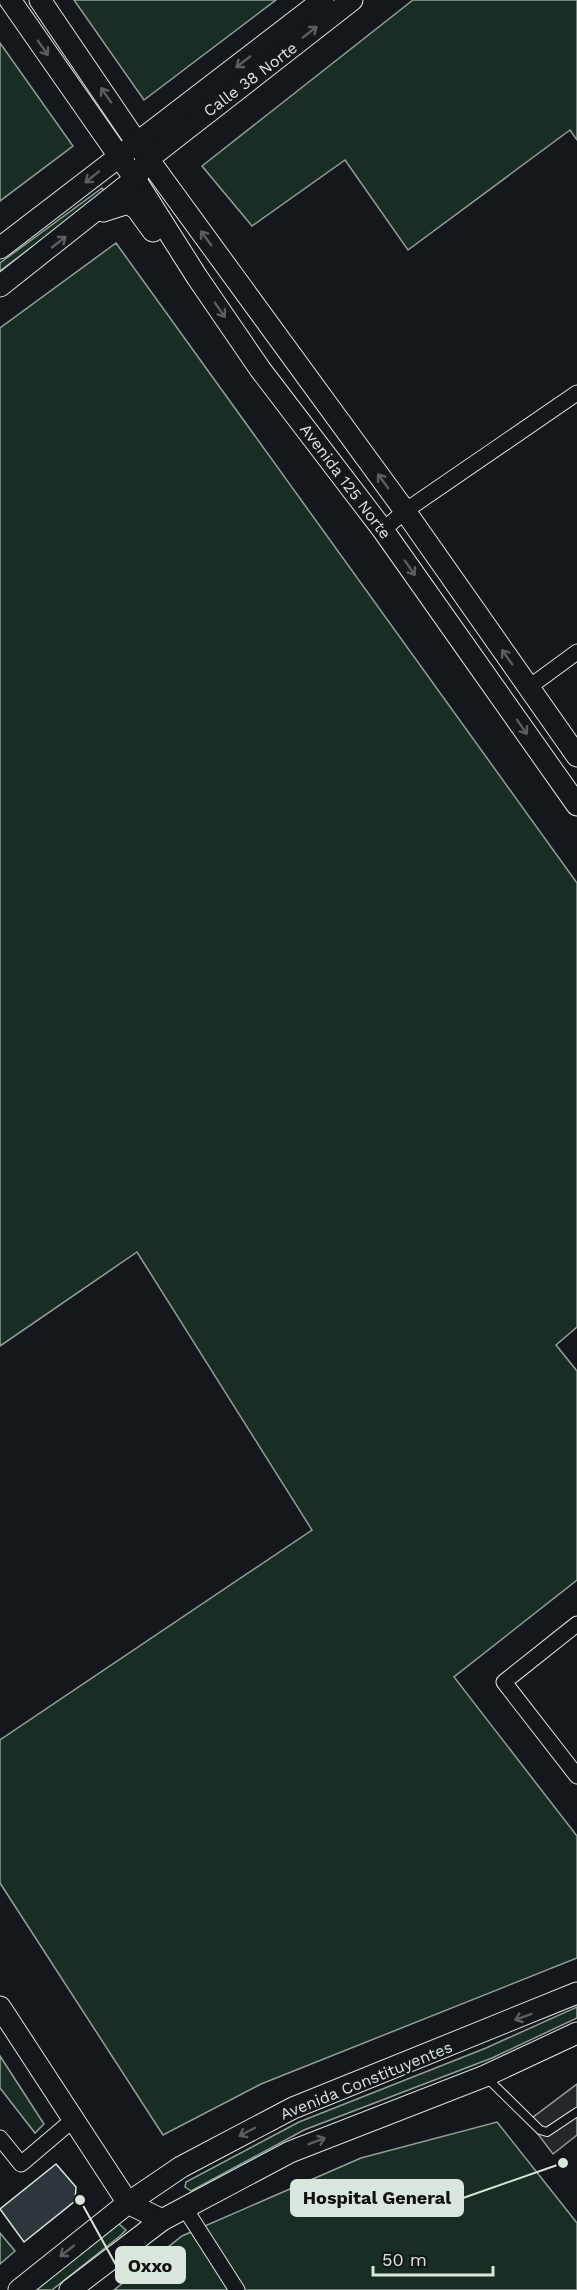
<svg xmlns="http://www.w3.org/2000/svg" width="577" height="2290" font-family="'Work Sans',sans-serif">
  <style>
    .green { fill: #1a2d24; stroke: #939e99; stroke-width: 1.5 }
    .parking { fill: #24282b; stroke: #939e99; stroke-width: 1.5 }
    .building { fill: #2c363c; stroke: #d8e6dc; stroke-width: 1.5 }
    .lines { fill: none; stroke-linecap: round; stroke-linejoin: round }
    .service-casing { stroke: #d8e6dc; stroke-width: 10 }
    .minor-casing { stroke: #d8e6dc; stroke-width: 17 }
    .secondary-casing { stroke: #d8e6dc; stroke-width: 23 }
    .service { stroke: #14181c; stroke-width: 8 }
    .minor { stroke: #14181c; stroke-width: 15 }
    .secondary { stroke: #14181c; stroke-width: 21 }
    .oneway { stroke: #59605f }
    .labels { text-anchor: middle; stroke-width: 4.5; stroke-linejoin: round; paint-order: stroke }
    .street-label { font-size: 16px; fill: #d8e6dc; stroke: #14181c }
    .leader { fill: none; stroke: #d8e6dc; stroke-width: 2 }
    .callout-dot { fill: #d8e6dc; stroke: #14181c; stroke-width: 2 }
    .callout { fill: #d8e6dc; stroke: #d8e6dc; stroke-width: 2 }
    .callout-label { font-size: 18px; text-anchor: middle; font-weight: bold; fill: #111 }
  </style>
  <rect width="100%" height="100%" fill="#14181c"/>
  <g class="green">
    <path d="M74,0H276L144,100Z"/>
    <path d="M413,0H577V140L570,130L408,250L345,160L252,226L202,166Z"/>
    <path d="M0,43L73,146L0,201Z"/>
    <path d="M102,188L105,192L95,200L0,271V263Z"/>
    <path d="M116,243L577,883V1327L556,1345L577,1371V1580L454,1677L577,1836V1958L261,2084L163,2135L0,1883V1740L312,1530L137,1252L0,1346V328Z"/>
    <path d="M577,2007V2018L492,2058L304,2130L191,2191L185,2187L186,2182L299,2122L486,2048Z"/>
    <path d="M0,2056L44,2124L35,2133L0,2088Z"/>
    <path d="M497,2122L577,2223V2290H114L182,2236L361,2158Z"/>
    <path d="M119,2224L126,2230L120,2236L52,2290H33Z"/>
    <path d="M0,2233L15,2251L0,2264Z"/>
  </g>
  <path class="parking" d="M577,2084V2135L553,2154L528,2121Z"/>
  <path class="building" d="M56,2164L76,2187L75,2201L24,2242L0,2209Z"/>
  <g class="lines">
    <g class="service-casing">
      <path id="service" d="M486,2077L540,2130L547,2132L577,2112"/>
    </g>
    <g class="minor-casing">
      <g id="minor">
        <path d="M383,530L405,511L577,393"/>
        <path d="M528,688L577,652"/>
        <path d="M577,1624L504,1682L577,1776"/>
        <path d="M0,2138L21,2164L74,2119"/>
        <path d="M184,2207L237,2290"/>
      </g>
    </g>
    <g class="secondary-casing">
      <g id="secondary">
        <path d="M10,0L135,179L197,277L260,369L383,530L577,805"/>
        <path d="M40,0L148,159L405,511L577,756"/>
        <path d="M103,211L128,203L137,209L153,231"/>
        <path d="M0,248L323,0"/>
        <path d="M0,286L135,179L148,159L352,0"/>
        <path d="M0,2007L128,2203L162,2220"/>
        <path d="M19,2290L128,2203L181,2167L293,2108L577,1993"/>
        <path d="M70,2290L162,2220L290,2152L485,2076L577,2033"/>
      </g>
    </g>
    <use href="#service" class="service"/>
    <use href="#minor" class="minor"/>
    <use href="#secondary" class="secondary"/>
  </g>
  <defs><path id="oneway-shaft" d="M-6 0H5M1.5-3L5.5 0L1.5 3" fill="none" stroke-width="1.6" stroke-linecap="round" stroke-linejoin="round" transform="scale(1.5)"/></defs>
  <g class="oneway">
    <use href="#oneway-shaft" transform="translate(310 32) rotate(-38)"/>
    <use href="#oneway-shaft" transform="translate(43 48) rotate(55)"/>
    <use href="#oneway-shaft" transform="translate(243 62) rotate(142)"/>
    <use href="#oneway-shaft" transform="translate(106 95) rotate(-125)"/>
    <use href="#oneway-shaft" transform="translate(92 177) rotate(141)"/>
    <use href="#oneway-shaft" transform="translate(206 238) rotate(-126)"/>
    <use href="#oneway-shaft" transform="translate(59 242) rotate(-38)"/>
    <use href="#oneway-shaft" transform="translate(220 310) rotate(55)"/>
    <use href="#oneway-shaft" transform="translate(383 481) rotate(-126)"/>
    <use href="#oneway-shaft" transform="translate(410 568) rotate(55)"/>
    <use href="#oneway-shaft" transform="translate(507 657) rotate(-125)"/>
    <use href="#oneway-shaft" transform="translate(522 727) rotate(55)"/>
    <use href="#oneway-shaft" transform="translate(523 2017) rotate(159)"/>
    <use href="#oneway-shaft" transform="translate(247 2132) rotate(152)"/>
    <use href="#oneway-shaft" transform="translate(317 2141) rotate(-21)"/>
    <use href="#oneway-shaft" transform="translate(67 2251) rotate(142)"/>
  </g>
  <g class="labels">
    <g class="street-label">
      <text transform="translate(250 79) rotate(-37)" y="6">Calle 38 Norte</text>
      <text transform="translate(346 481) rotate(53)" y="6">Avenida 125 Norte</text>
      <text transform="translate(366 2080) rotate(-22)" y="6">Avenida Constituyentes</text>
    </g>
  </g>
  <path class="leader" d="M563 2163L463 2198M80 2200L116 2265"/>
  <g class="callout-dot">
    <circle cx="563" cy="2163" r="6"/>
    <circle cx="80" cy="2200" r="6"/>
  </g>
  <g class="callout">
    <rect x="291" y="2180" width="172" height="36" rx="6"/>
    <rect x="116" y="2247" width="69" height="36" rx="6"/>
  </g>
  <g class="callout-label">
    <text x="377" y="2204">Hospital General</text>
    <text x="150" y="2272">Oxxo</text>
  </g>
  <path d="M373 2266v9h120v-9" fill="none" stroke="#d8e6dc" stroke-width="3"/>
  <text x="382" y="2266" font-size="18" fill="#d8e6dc" stroke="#14181c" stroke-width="4.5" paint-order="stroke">50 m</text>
</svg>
